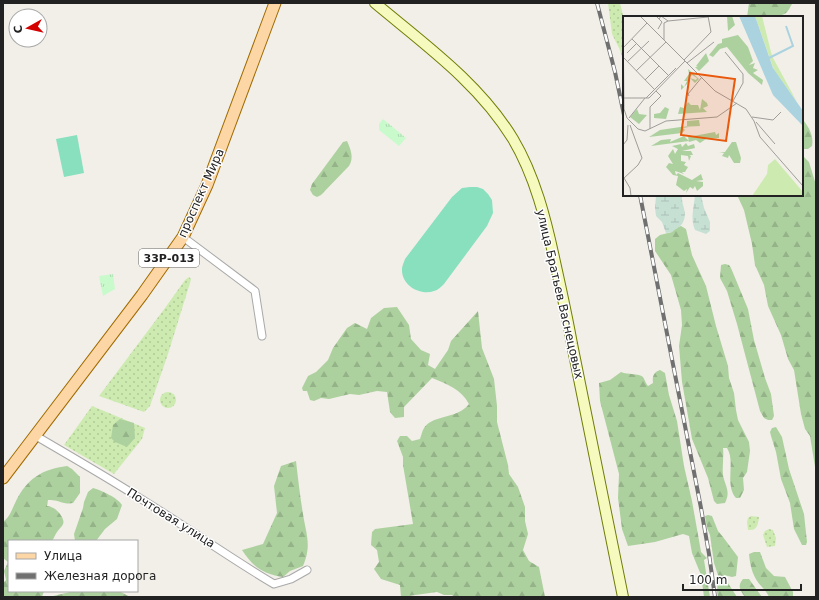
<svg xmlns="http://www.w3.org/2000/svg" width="819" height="600" font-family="'DejaVu Sans',sans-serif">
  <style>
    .grass { fill: url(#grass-dots) }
    .forest { fill: url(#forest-firs) }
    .wetland { fill: url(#wetland-marsh) }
    .park { fill: url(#park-tufts) }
    .pitch { fill: #88e0be }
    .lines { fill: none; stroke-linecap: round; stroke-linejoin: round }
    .minor-casing { stroke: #a9a9a9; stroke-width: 9 }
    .secondary-casing { stroke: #707d05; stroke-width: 12 }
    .primary-casing { stroke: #a06b00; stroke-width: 13 }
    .minor { stroke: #fff; stroke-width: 7 }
    .secondary { stroke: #f7fabf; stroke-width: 10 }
    .primary { stroke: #fcd6a4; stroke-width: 11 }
    .rail-casing { stroke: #707070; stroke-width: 4 }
    .rail { stroke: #fff; stroke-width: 2.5; stroke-dasharray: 8; stroke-linecap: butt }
    .labels { text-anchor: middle; stroke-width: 3; stroke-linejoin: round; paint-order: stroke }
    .shield { fill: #fff; stroke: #646464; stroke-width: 1 }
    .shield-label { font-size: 11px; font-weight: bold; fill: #222 }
    .street-label { font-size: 12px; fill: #222; stroke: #fff }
    .inset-river { fill: none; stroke: #aad3df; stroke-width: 2 }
    .inset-road { fill: none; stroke: #9f9d99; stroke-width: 1 }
    .view { fill: #e8590c; fill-opacity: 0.15; stroke: #e8590c; stroke-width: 2 }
    .inset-edge { fill: none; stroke: #222; stroke-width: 2 }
  </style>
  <defs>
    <pattern id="grass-dots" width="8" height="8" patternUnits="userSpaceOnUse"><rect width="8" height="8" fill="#cdebb0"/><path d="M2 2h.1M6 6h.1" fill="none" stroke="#b0c997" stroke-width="1.8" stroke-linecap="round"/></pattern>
    <pattern id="forest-firs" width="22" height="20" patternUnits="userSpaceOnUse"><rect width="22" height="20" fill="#add19e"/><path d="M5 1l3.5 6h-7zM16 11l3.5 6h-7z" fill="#95b388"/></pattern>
    <pattern id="wetland-marsh" width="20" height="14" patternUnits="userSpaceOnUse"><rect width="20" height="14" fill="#c6e0d4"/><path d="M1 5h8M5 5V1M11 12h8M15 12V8" fill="none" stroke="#aac0b6"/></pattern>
    <pattern id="park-tufts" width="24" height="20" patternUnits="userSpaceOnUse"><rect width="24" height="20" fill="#c8facc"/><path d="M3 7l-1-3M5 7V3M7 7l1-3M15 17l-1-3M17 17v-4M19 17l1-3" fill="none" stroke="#acd6af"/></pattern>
  </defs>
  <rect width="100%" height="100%" fill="#f2efe9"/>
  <g class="grass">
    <path d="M608,3H620L624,19V65L620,50L612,34Z"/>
    <path d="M189,277L191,279L190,283L168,354L150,406L144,412L99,396L165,308L185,280Z"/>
    <circle cx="168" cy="400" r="8"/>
    <path d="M92,406L145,428L142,439L114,474L64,445Z"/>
    <path d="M751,516L759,517C758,525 757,531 748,530L747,522L748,518Z"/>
    <path d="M769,529L773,530L776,538L775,546L767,547L763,535L765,531Z"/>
  </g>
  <g class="forest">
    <path d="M749,3H793C790,6 789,11 786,13C777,19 757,17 747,17Z"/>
    <path d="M802,119C809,126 814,137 812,146L808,149H802Z"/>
    <path d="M347,141C351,150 354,158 349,166L321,195L317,197L313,195L310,190L312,184L343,142Z"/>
    <path d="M802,155L809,162L816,185V473L810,436L805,429L801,414L794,370L788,359L781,335L768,306L764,285L755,265L752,244L744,210L737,195H802Z"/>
    <path d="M681,226L686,229L692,255L706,286L716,326L728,366L729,378L734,393L736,410L738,420L749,442L750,451L747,472L743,478L744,490L740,498H736C724,484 736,462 727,448H723C724,457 722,466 723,475C725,486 731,491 725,503L717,504L714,501L708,478L692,439L682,382L679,346L682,325L681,310L671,275L655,251V239L660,235L672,232L675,228Z"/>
    <path d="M725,264L729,265L731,268L748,309L754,340L765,378L771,394L774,416L772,420H768L764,418L760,411L737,324L727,291L720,278L721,265Z"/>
    <path d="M397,307L409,325L411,339L421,350L430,354L428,365L435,369L448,350L451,341L478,311L482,348L494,379L497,406V422L508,465L509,474L518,487L525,507V521L528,534L523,550L529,561L539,567L545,597H454L452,595H444L437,592L401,597L400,585L381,579L374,569L379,562L377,550L371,545L372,532L375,529L413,524L403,465V457L397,441L400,436H407L412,441L420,439C421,436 422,432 423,430C430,414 457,420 469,404C461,389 447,384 432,378L404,407V417L395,418L390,412L387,392L377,391L359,395L350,394L329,399L321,398L314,401L310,400L307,391H303L302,388L308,376L316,372L328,360L333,348L347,328L355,323L367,329L371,318L384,308Z"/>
    <path d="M660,370L665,373L669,395L677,421L684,466L692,501L700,546L701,552L707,558L704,560L710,597H704L701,575L692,553L689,536L683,534L655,542L628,546L622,529L618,498L619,474L600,401L599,383L610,380L621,372C628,375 639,373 643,377C645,380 646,384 648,386L653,383C652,376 654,372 660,370Z"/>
    <path d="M120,419L134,423L135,438L127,447L115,442L111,438L113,425Z"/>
    <path d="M776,427L782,437L789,469L804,514L807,542L806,545H802L794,529L790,503L781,479L776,452L771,436L770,432L772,428Z"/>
    <path d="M296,461C298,478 300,496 303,514C306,534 312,545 303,566L290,571L283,577C263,574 253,567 242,550L263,544L277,513L274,486L281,466Z"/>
    <path d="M67,466L72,469L80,477V493L73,503C64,505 57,499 48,500L47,506C53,507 56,509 60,514C67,524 62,525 57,532C55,535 54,538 52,541H9V591H44L42,597H3V583L6,580L4,571L8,562L3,558V522C10,517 12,509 16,501C27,479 42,469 67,466Z"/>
    <path d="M93,488C101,490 118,498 122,505L117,519L105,529L96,541H75L74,534L83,508L84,502L88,492Z"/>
    <path d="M708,515L712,516L718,531L723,537L738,557L736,576L732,577L724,575L723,579L726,580L737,597H718L717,592L718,575L714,563L710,535L707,528L705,516Z"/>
    <path d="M754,552H760L766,568L774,576L785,577L793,592V597H769C767,592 765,591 762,587C753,578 750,566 749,554Z"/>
    <path d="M743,579H749L762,597H745C740,590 737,586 743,579Z"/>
    <path d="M74,591H119L130,597H49Z"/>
  </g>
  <g class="wetland">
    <path d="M656,195H682C681,206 689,213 682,224C679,228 675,229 672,232L666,233L662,222L656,216L655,208Z"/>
    <path d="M695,195H701L704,208L710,222V231L706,234L695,230C690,218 694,207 695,195Z"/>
  </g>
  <g class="park">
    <path d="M383,119L406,138L399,146L379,130V124Z"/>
    <path d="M113,274L115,289L103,296L99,276Z"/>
  </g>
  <g class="pitch">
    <path d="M77,135L84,173L64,177L56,139Z"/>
    <path d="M470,187H477L483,189L488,194L492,200L493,213L487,226L444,284C441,287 438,290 434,291C420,296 401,285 402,269C402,266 404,262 405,259L452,197L462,188Z"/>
  </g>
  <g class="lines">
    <g class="minor-casing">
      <g id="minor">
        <path d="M183,237L255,291L262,336"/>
        <path d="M36,436C70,456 105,476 138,497C184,525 228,557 274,584L291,579L307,570"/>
      </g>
    </g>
    <g class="secondary-casing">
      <path id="secondary" d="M375,3C424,44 479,83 513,139C535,176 546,220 555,262C561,289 567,316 572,344C589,428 606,513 623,597"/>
    </g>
    <g class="primary-casing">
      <path id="primary" d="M3,478L142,295L183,237L207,185L275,3"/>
    </g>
    <use href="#minor" class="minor"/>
    <use href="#secondary" class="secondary"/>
    <use href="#primary" class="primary"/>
    <g class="rail-casing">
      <g id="rail">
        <path d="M597,3L615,72L624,115"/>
        <path d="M640,195L701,508L709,554L715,597"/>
      </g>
    </g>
    <use href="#rail" class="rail"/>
  </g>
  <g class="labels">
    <rect class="shield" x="139" y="249" width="60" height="18" rx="3"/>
    <g class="shield-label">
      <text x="169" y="262">33Р-013</text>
    </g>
    <g class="street-label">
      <text transform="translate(201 193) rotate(-66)" y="4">проспект Мира</text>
      <text transform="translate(560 294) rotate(77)" y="4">улица Братьев Васнецовых</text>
      <text transform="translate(171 518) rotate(32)" y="4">Почтовая улица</text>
    </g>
  </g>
  <g transform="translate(623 16)">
    <rect width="180" height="180" fill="#f2efe9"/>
    <path d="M132,0H139L149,40L174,86L151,54ZM152,143L180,176V180H129L144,158L145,149Z" fill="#cdebb0"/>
    <path d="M104,0H109L112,9L105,15ZM115,19L125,31L130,45L126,49L132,47L130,52L135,54L130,57L140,64L139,69L125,57L104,31L97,33L90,41L86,39L95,28L99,27V23ZM83,37L86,45L76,55L72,51H75L73,50ZM65,53L76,63L72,67L67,62L73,64L74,62L69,59L67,61V65L58,74V68L61,71L64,65H61L66,58ZM79,83L84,87L85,90L80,92L84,96L55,98L57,91L61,92L65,86L68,89H75L77,94ZM42,91L46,93L43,103L31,102V98L37,97ZM14,93L16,98L24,99L16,108L7,101ZM76,104L77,110L57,111H66L60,112L62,114L59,117L26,121L37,114L64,110V105ZM92,116L93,119L96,117V122L83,123L77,127L73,124L66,126L65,121ZM61,120L66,125L28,130L38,124L48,123L47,126ZM109,126H113L118,142L117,147H111L106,139L105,142L99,140L101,137H96L102,136ZM63,127L65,130L71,128L72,132L59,135H68L70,139H66L68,140L66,145L65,140L58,139V145L63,146L61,149L65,151L62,156H59L61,158L52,155L53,159L55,157L69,164L78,158L80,164L73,165L80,166V170L74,175L72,170L70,173L67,171L63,177L64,173L61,175L53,169L55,160L50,159L43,151L46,147L50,148L45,140L50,133L52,138L55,133L49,130L58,128L59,131Z" fill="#add19e"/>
    <path d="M116,0H132L150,52L180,95V110L150,79Z" fill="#aad3df"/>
    <path class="inset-river" d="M146,42L170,30L163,10"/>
    <path class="inset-road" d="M0,0L1,93L4,102L15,113L22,115L43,105L94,101L114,87M17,0L92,75L123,93L131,105L137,121L180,170M34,1L39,6L35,13M36,3L38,0L45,5M9,23L46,60M41,24V7L45,5L85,1M0,32L24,7M102,36L120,58V67L110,85M4,37L13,28M1,42L32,74M61,44L88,16L85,0M4,46L26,25M64,47L91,26M13,55L43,26M22,64L36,50M66,80L65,78L79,61M0,82H26L62,45M23,82L53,52M129,101L150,104L158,96M6,102L22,82M133,106L152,128M27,113V91L38,80L33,75M0,129L4,124L5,109M1,162L7,172L8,180M0,163L15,149L19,142L7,109"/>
    <path class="view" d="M67,57L112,63L103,125L58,119Z"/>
    <rect width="180" height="180" class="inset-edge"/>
  </g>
  <rect width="819" height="600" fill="none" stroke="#222222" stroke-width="8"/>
  <rect x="8" y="540" width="130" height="52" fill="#ffffff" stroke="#a7a7a7"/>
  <rect x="16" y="553" width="20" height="6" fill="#fcd6a4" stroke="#a7a7a7"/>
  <text x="44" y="560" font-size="12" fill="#222222">Улица</text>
  <rect x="16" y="573" width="20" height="6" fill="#707070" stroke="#a7a7a7"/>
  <text x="44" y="580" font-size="12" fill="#222222">Железная дорога</text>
  <g transform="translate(28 28) rotate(262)"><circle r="19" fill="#ffffff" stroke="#a7a7a7"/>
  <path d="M0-3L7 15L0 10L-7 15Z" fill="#d40000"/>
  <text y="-6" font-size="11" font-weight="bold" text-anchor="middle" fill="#222222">С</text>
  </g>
  <path d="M683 584v6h118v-6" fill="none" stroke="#222222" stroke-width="2"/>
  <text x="689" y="584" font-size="12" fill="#222222" stroke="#ffffff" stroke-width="3" paint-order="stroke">100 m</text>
</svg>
